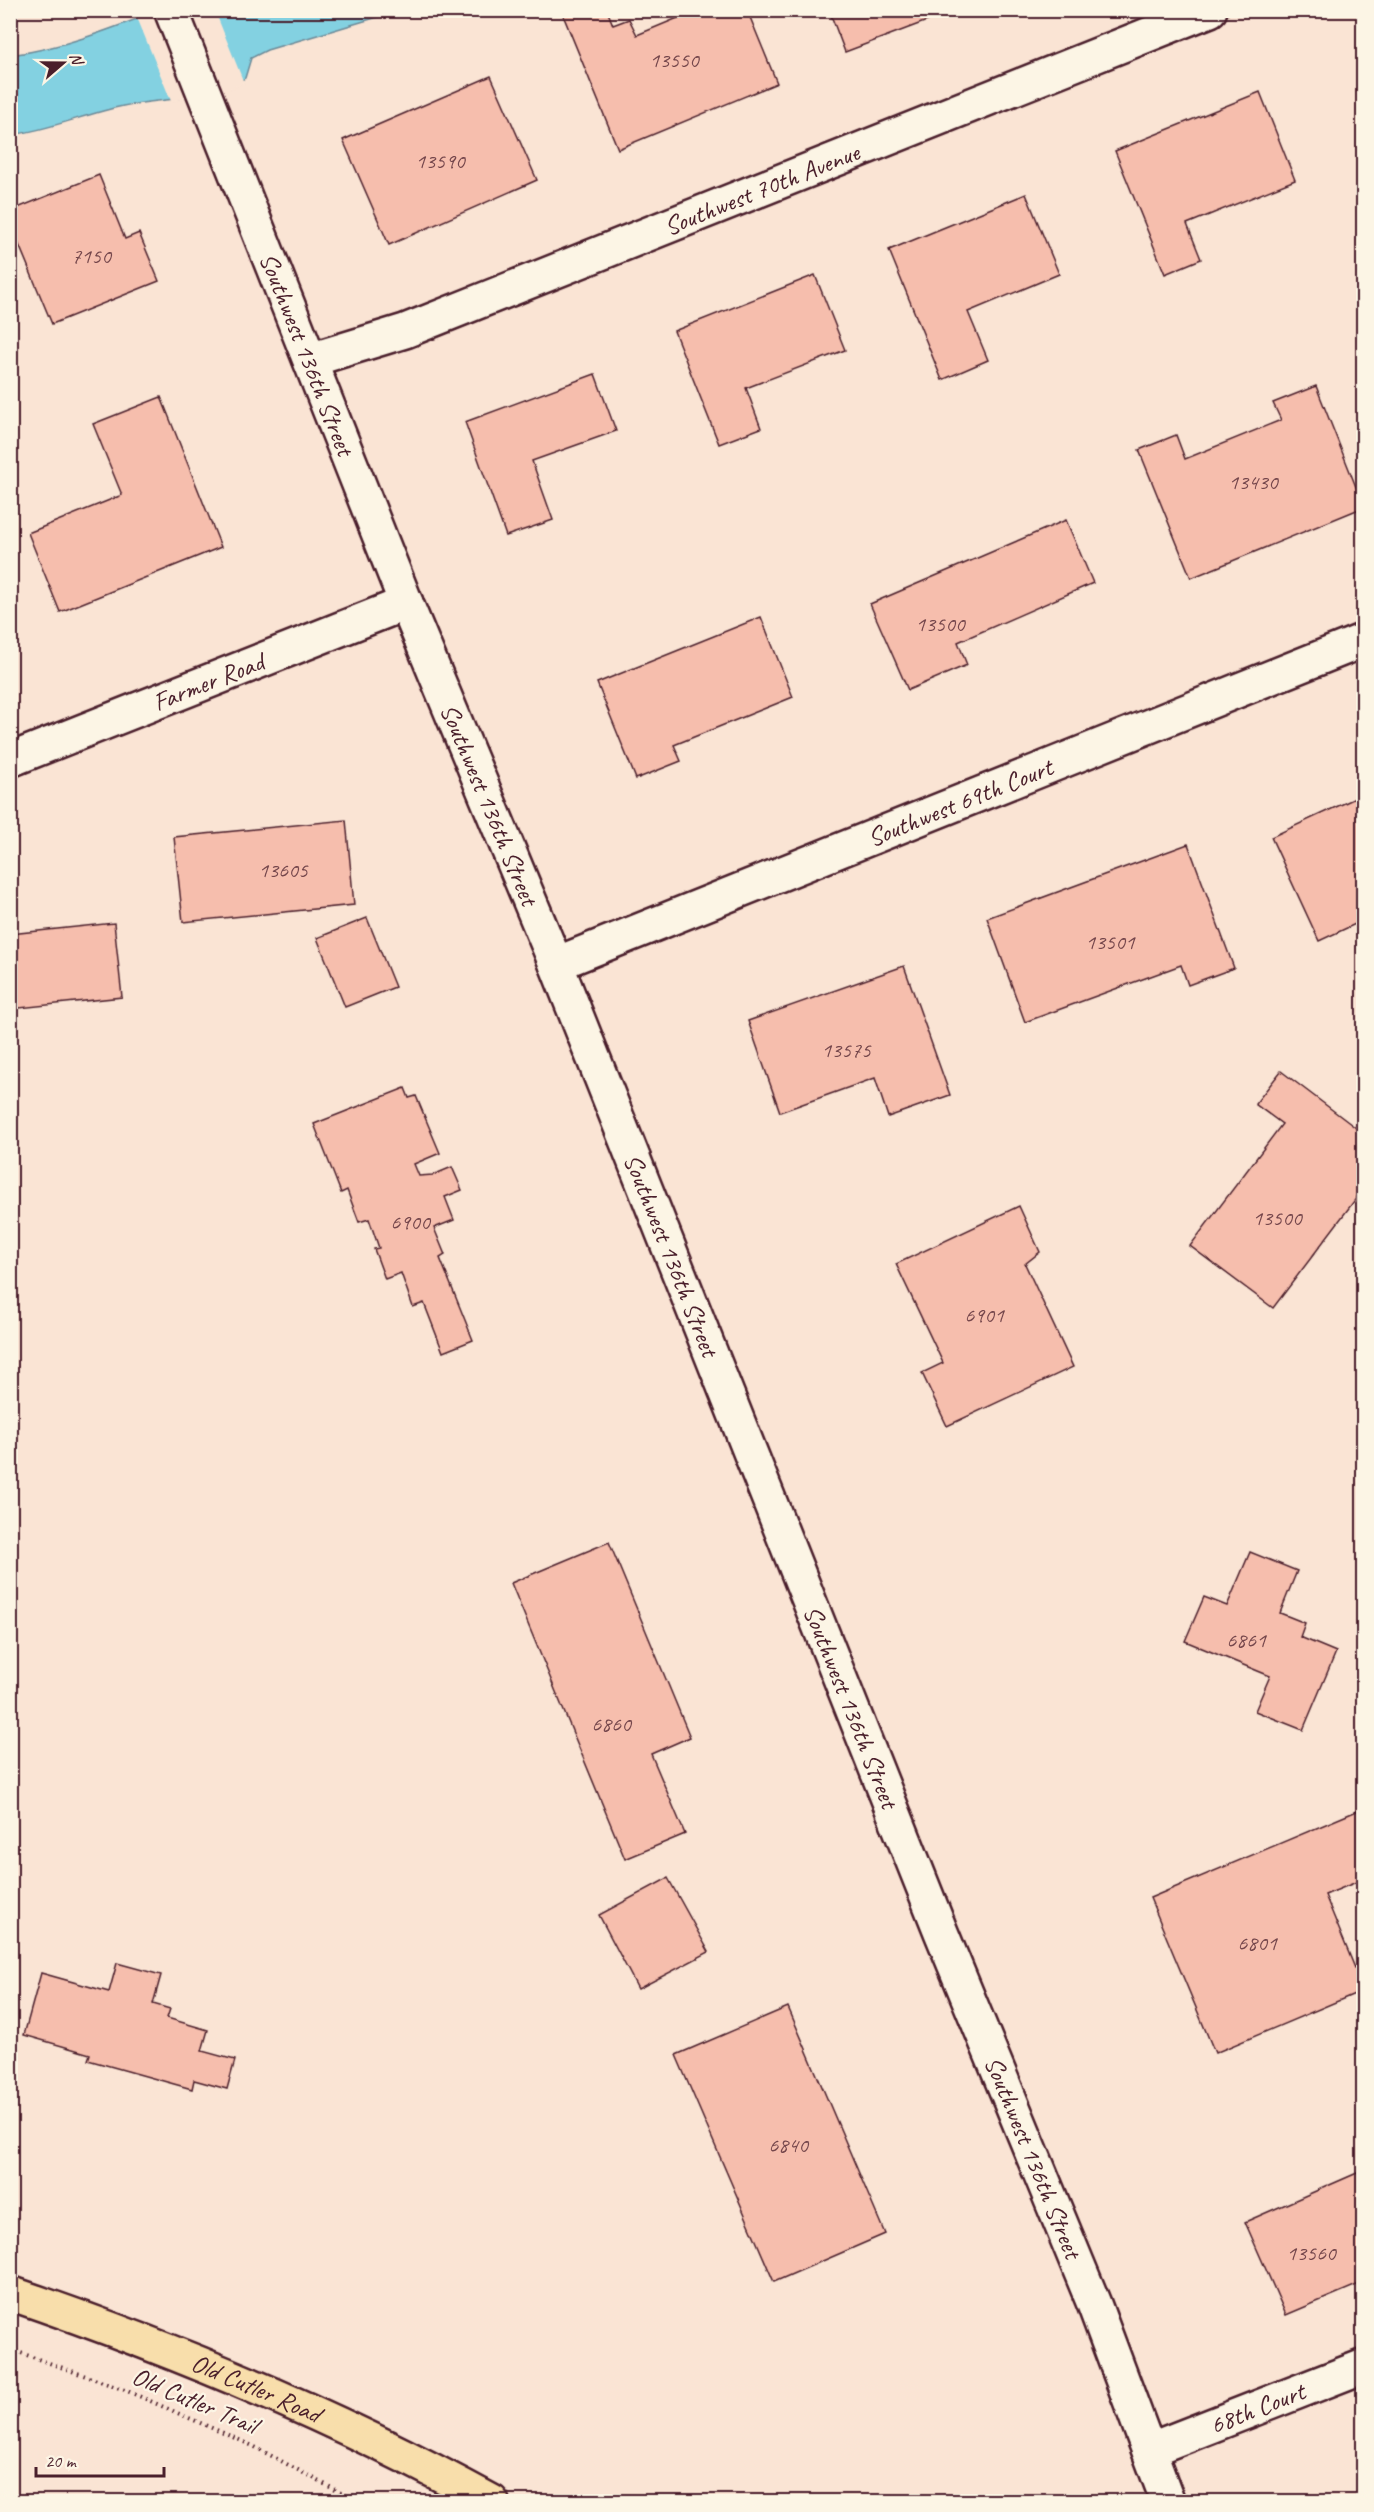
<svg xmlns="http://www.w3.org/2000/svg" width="1374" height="2512" font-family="Caveat,sans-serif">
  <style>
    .water { fill: #83d1e1; stroke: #6c8a98; stroke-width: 1.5 }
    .pier { fill: #fae4d4 }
    .building { fill: #f6bead; stroke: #4a1f2b; stroke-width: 1.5 }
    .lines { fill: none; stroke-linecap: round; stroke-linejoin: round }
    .minor-casing { stroke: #4a1f2b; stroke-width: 38 }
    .major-casing { stroke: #4a1f2b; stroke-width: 38 }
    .path { stroke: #4a1f2b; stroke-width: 4; stroke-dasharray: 1.5 4.5; stroke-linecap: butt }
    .minor { stroke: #fcf5e5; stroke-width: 33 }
    .major { stroke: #f8deab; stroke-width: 33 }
    .labels { text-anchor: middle; stroke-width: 4.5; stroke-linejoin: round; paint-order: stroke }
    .number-label { font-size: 22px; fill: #75474c }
    .street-label { font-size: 26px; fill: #4a1f2b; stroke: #fcf5e5 }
  </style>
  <rect width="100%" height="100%" fill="#fae4d4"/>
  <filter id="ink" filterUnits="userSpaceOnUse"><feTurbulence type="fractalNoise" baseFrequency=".0167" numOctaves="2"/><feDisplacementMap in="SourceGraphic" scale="12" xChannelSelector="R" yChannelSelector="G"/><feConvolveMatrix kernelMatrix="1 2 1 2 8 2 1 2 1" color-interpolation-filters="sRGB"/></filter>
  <g filter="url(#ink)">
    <path class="water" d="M157,11H398L267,50L251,58L245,78C211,102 163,97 123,106C85,114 49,130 11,135V55C62,48 109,30 157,11Z"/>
    <path class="pier" d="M149,10L215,11L244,83L217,94L171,101L136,15Z"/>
    <g class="building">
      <path d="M573,10H607L613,25L629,19L637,35L697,10H747L777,83L618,149L563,15Z"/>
      <path d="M829,10H956L845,52Z"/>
      <path d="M491,76L537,180L389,245L343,140Z"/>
      <path d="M1260,92L1295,180L1187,224L1201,259L1165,274L1115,151Z"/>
      <path d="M99,175L125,239L139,233L159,281L52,324L10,223V211Z"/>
      <path d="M1026,194L1059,274L968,312L988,360L942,380L889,250Z"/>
      <path d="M815,275L845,350L746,388L761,428L719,444L674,331Z"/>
      <path d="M595,374L616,431L532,461L553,520L506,536L465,422Z"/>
      <path d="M1316,386L1364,507L1191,578L1139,450L1176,435L1185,459L1281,420L1273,403Z"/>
      <path d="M161,397L221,547L60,612L28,533L122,495L93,424Z"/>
      <path d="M1066,520L1093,583L958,642L967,665L908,690L870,604Z"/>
      <path d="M761,617L793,697L674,745L681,761L636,779L597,683Z"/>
      <path d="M1364,794V920L1319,941L1271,837Z"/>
      <path d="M346,820L354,905L183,922L174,837Z"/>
      <path d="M1188,844L1234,968L1188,985L1181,965L1025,1022L987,918Z"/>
      <path d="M367,918L395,987L345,1007L317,938Z"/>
      <path d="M114,923L122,997L10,1009V934Z"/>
      <path d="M904,966L950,1095L888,1117L875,1078L780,1112L748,1021Z"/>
      <path d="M1281,1071L1364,1134V1188L1273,1308L1190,1246L1282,1124L1255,1104Z"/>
      <path d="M405,1088L409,1098L416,1096L440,1153L414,1164L419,1176L433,1175L452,1167L462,1190L445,1197L454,1220L434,1228L445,1255L440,1258L473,1340L443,1352L424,1303L413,1307L401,1273L385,1279L374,1249L379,1248L369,1219L359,1222L347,1190L341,1193L314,1124Z"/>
      <path d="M1019,1206L1040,1252L1025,1264L1073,1367L947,1426L922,1373L943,1363L896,1264Z"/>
      <path d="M609,1542L690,1737L651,1754L685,1834L625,1859L511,1583Z"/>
      <path d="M1250,1552L1297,1571L1280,1613L1305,1623L1300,1637L1336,1652L1303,1730L1255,1711L1270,1676L1185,1641L1204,1597L1227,1606Z"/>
      <path d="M1364,1808V1879L1325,1895L1364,1990L1215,2053L1150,1898Z"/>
      <path d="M668,1878L709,1952L638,1989L599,1915Z"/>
      <path d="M117,1963L161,1975L153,2004L170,2009L167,2018L208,2030L202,2051L235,2060L227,2089L194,2080L192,2089L88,2060L90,2054L24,2035L41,1973L109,1992Z"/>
      <path d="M788,2007L885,2234L774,2282L676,2055Z"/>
      <path d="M1364,2170V2282L1286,2315L1245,2222Z"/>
    </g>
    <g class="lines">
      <g class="minor-casing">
        <g id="minor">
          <path id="s1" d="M171,10L406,603L556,964L941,1932L1094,2304L1168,2502"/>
          <path id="s2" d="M310,360L405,331L1210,10"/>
          <path id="s3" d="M10,760L406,603"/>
          <path id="s4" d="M556,964L1364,640"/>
          <path id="s5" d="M1149,2450L1364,2366"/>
        </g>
      </g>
      <g class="major-casing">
        <g id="major">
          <path id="s6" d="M10,2293C177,2350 338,2417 492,2502"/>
        </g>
      </g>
      <path class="path" d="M10,2349L125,2390L253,2446L358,2502"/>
      <use href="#minor" class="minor"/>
      <use href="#major" class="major"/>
    </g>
  </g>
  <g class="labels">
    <g class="number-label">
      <text x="674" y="67">13550</text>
      <text x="440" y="168">13590</text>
      <text x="91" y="263">7150</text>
      <text x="1253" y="489">13430</text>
      <text x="940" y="631">13500</text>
      <text x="283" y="877">13605</text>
      <text x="1110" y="949">13501</text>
      <text x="846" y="1057">13575</text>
      <text x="1277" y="1225">13500</text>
      <text x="410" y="1229">6900</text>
      <text x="984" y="1322">6901</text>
      <text x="1246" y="1647">6861</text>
      <text x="611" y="1731">6860</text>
      <text x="1257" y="1950">6801</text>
      <text x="788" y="2152">6840</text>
      <text x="1311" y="2260">13560</text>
    </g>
    <g class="street-label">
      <text dy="9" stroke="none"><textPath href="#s2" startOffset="483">Southwest 70th Avenue</textPath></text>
      <text dy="9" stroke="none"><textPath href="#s1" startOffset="370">Southwest 136th Street</textPath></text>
      <text dy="9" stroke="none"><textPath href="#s3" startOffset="213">Farmer Road</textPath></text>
      <text dy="9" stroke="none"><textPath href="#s4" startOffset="435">Southwest 69th Court</textPath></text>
      <text dy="9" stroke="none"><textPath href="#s1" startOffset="856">Southwest 136th Street</textPath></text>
      <text dy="9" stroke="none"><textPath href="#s1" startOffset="1342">Southwest 136th Street</textPath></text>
      <text dy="9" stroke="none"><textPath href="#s1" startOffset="1828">Southwest 136th Street</textPath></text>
      <text dy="9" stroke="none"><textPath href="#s1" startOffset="2314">Southwest 136th Street</textPath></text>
      <text dy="9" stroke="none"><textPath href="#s6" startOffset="264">Old Cutler Road</textPath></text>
      <text transform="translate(195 2400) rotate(23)" y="9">Old Cutler Trail</text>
      <text dy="9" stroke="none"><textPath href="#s5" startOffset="116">68th Court</textPath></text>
    </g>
  </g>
  <rect width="1374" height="2512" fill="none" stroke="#fcf5e5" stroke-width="36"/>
  <rect x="18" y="18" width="1338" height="2476" fill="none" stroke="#4a1f2b" stroke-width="2" filter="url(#ink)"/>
  <g transform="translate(63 63) rotate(70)" stroke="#fcf5e5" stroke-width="4.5" paint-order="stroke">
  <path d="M0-4.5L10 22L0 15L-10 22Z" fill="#4a1f2b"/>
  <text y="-9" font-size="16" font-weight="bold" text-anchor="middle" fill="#4a1f2b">N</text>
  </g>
  <path d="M36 2467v9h128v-9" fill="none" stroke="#4a1f2b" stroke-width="3"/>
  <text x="45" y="2467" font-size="18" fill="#4a1f2b" stroke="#fcf5e5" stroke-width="4.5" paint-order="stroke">20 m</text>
</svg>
